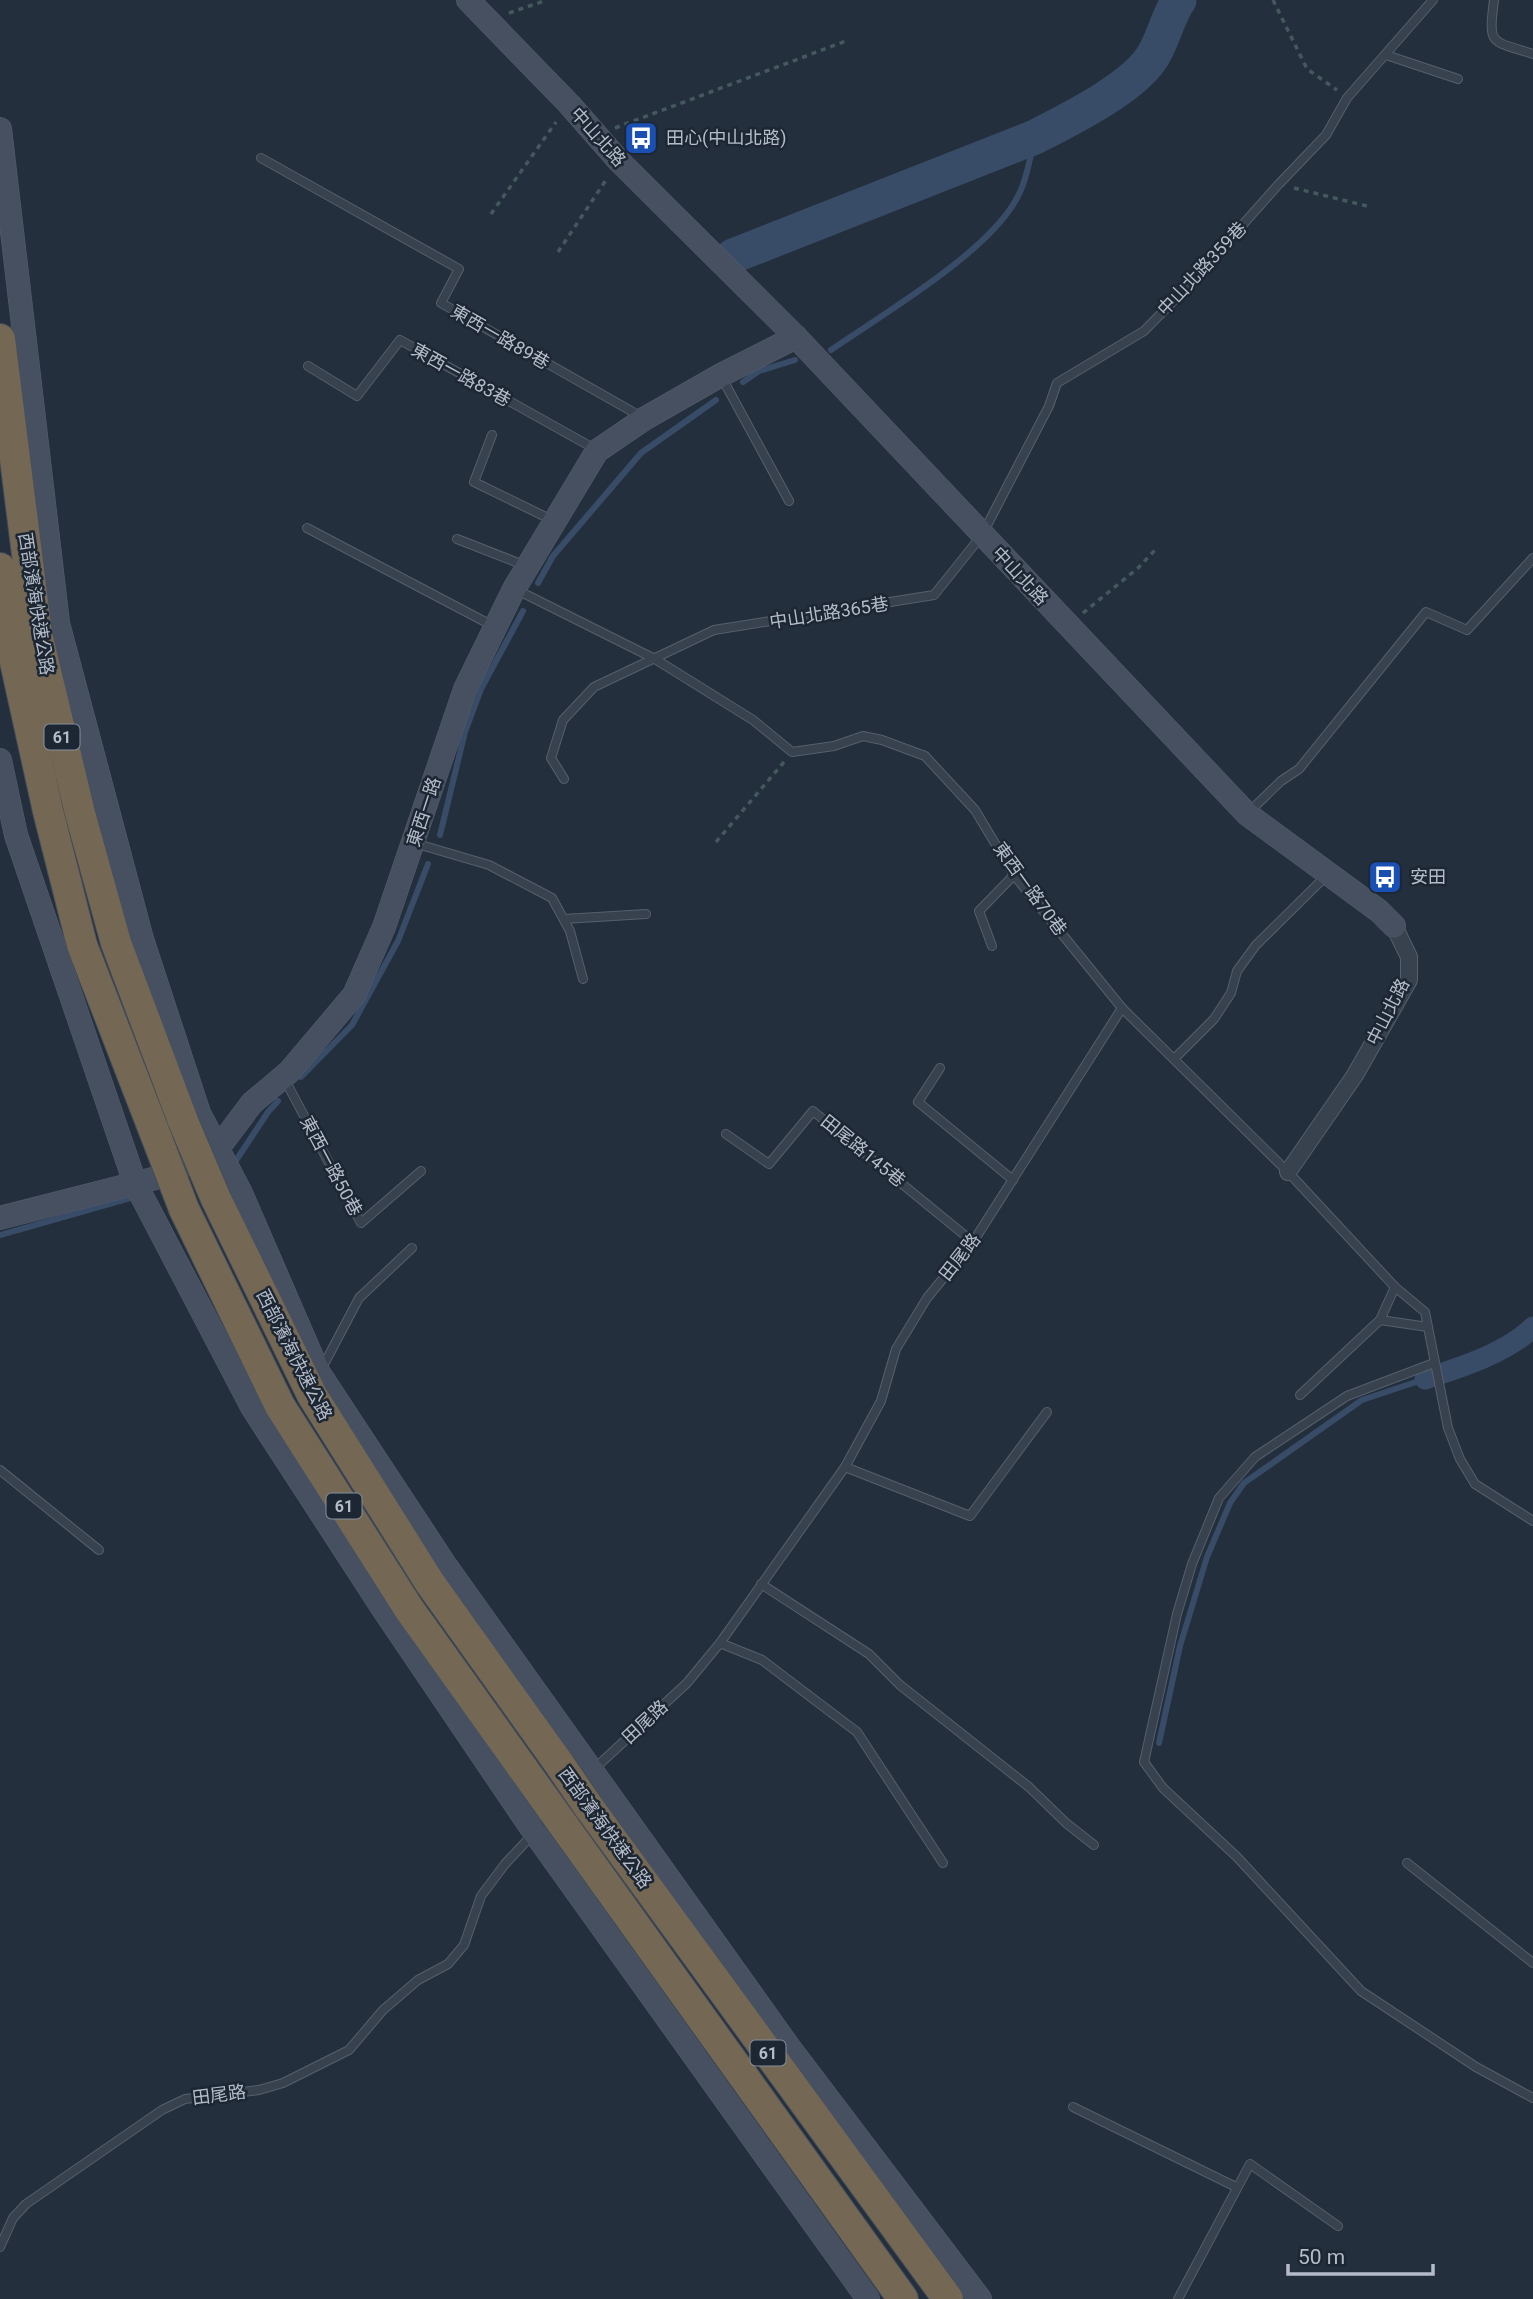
<svg xmlns="http://www.w3.org/2000/svg" width="1533" height="2299" font-family="Roboto,'Noto Sans TC',sans-serif">
  <style>
    .lines { fill: none; stroke-linecap: round; stroke-linejoin: round }
    .stream { stroke: #394c67; stroke-width: 6 }
    .canal { stroke: #394c67; stroke-width: 21 }
    .river { stroke: #394c67; stroke-width: 35 }
    .lane-casing { stroke: #565f6c; stroke-width: 10 }
    .street-casing { stroke: #565f6c; stroke-width: 18 }
    .secondary-casing { stroke: #565f6c; stroke-width: 24 }
    .highway-casing { stroke: #434c59; stroke-width: 32 }
    .path { stroke: #44595c; stroke-width: 3.5; stroke-dasharray: 5 5; stroke-linecap: butt }
    .lane { stroke: #38414e; stroke-width: 8 }
    .street { stroke: #38414e; stroke-width: 16 }
    .secondary { stroke: #465061; stroke-width: 23 }
    .highway { stroke: #746855; stroke-width: 30 }
    .highway-bridge-casing { stroke: #434c59; stroke-width: 32; stroke-linecap: butt }
    .highway-bridge { stroke: #746855; stroke-width: 30 }
    .labels { text-anchor: middle; stroke-width: 5; stroke-linejoin: round; paint-order: stroke }
    .shield { fill: #1d2633; stroke: #878f9c; stroke-width: 2 }
    .shield-label { font-size: 16px; font-weight: bold; fill: #b4bcc9 }
    .street-label { font-size: 18px; fill: #b4bcc9; stroke: #1d2633 }
    .poi-label { font-size: 18px; fill: #b4bcc9; stroke: #1d2633; text-anchor: start }
  </style>
  <rect width="100%" height="100%" fill="#242f3e"/>
  <g class="lines">
    <g class="stream">
      <path d="M831,350C883,314 993,250 1019,194C1028,177 1030,155 1035,137"/>
      <path d="M743,382L759,371L795,360"/>
      <path d="M538,583L553,556L641,453L716,400"/>
      <path d="M440,835L465,732L481,689L523,611"/>
      <path d="M301,1077L352,1025L398,941L428,864"/>
      <path d="M237,1159L268,1112L278,1101"/>
      <path d="M0,1235L130,1198"/>
      <path d="M1159,1743L1180,1646L1207,1557L1230,1503L1244,1483L1362,1400L1425,1379"/>
    </g>
    <path class="canal" d="M1425,1379C1459,1368 1507,1353 1533,1327"/>
    <path class="river" d="M733,256L1035,137C1068,120 1136,87 1154,54C1164,37 1168,16 1179,0"/>
    <g class="lane-casing">
      <g id="lane">
        <path d="M1494,0C1488,47 1491,40 1533,54"/>
        <path d="M1386,55L1458,79"/>
        <path d="M261,158L459,269L441,303L640,416"/>
        <path d="M308,366L357,396L400,340L595,449"/>
        <path d="M722,378L789,501"/>
        <path d="M492,435L474,482L552,520"/>
        <path d="M307,528L493,626"/>
        <path d="M457,539L526,566"/>
        <path d="M517,590L655,659L753,720L792,752L834,746L863,736L882,740L925,756L975,810L1014,875L1122,1008L1288,1172L1395,1287L1425,1312L1448,1428L1460,1459L1475,1484L1533,1521"/>
        <path d="M564,779L551,758L563,720L594,687L714,630L934,595L982,535L1049,406L1057,383L1144,331L1189,285L1278,185L1326,135L1347,98L1433,0"/>
        <path d="M1249,812L1281,781L1299,769L1426,612L1467,630L1533,558"/>
        <path d="M414,843L489,865L552,898L570,931L583,979"/>
        <path d="M564,919L646,914"/>
        <path d="M992,946L979,911L1014,875"/>
        <path d="M1174,1059L1214,1019L1231,993L1237,971L1256,945L1327,875"/>
        <path d="M940,1068L918,1102L1013,1180"/>
        <path d="M285,1080L361,1223L421,1171"/>
        <path d="M726,1134L769,1164L813,1111L973,1242"/>
        <path d="M1380,1320L1395,1287"/>
        <path d="M1434,1363L1347,1396L1255,1457L1219,1498L1192,1564L1177,1614L1144,1762L1163,1788L1237,1857L1361,1991L1476,2067L1533,2098"/>
        <path d="M321,1370L359,1298L412,1248"/>
        <path d="M1300,1395L1380,1320L1428,1327"/>
        <path d="M845,1467L970,1516L1047,1412"/>
        <path d="M0,1470L99,1550"/>
        <path d="M761,1584L869,1654L900,1685L1029,1787L1066,1823L1094,1845"/>
        <path d="M720,1643L762,1660L857,1732L943,1863"/>
        <path d="M593,1770L687,1683L720,1643L845,1467L881,1401L896,1349L927,1298L973,1242L1122,1008"/>
        <path d="M1407,1863L1533,1963"/>
        <path d="M1073,2107L1236,2187"/>
        <path d="M0,2247L13,2218L26,2204L162,2110L185,2099L259,2090L283,2083L349,2050L383,2010L418,1980L448,1964L464,1945L481,1896L505,1864L572,1792"/>
        <path d="M1178,2299L1250,2164L1338,2226"/>
      </g>
    </g>
    <g class="street-casing">
      <path id="street" d="M1288,1172L1355,1075L1409,980V957L1394,926"/>
    </g>
    <g class="secondary-casing">
      <g id="secondary">
        <path d="M468,0L569,104L619,161L796,337L1247,814L1379,911L1394,926"/>
        <path d="M0,129L58,623L142,939L199,1113L240,1191L319,1373L446,1566L789,2047L980,2299"/>
        <path d="M0,760L16,835L135,1183L252,1407L383,1609L534,1832L868,2299"/>
        <path d="M0,1218L160,1177L207,1154L219,1147L252,1103L289,1072L354,995L384,927L465,689L514,589L597,451L644,419L721,375L796,337"/>
      </g>
    </g>
    <g class="highway-casing">
      <g id="highway">
        <path d="M0,339L37,634L80,813L116,943L183,1121"/>
        <path d="M0,568L8,630L48,811L82,945L156,1136"/>
        <path d="M216,1199L312,1395L430,1583L560,1765"/>
        <path d="M184,1209L280,1406L409,1609L534,1784"/>
        <path d="M588,1806L948,2299"/>
        <path d="M564,1826L903,2299"/>
      </g>
    </g>
    <g class="path">
      <path d="M1273,0L1307,69L1337,90"/>
      <path d="M509,13L547,0"/>
      <path d="M615,128L846,41"/>
      <path d="M1294,188L1371,207"/>
      <path d="M491,214L556,122"/>
      <path d="M558,252L608,177"/>
      <path d="M1083,613L1138,568L1158,547"/>
      <path d="M716,842L784,762"/>
    </g>
    <use href="#lane" class="lane"/>
    <use href="#street" class="street"/>
    <use href="#secondary" class="secondary"/>
    <use href="#highway" class="highway"/>
    <g class="highway-bridge-casing">
      <g id="highway-bridge">
        <path d="M183,1121L216,1199"/>
        <path d="M156,1136L184,1209"/>
        <path d="M560,1765L588,1806"/>
        <path d="M534,1784L564,1826"/>
      </g>
    </g>
    <use href="#highway-bridge" class="highway-bridge"/>
  </g>
  <defs>
    <g id="bus-square" transform="scale(1.75)"><rect x="-9" y="-9" width="18" height="18" rx="4" fill="#1a4fb4" stroke="#1d2633"/><path d="M-5-6H5V4H4V6H2V4H-2V6H-4V4H-5ZM-3.5-4V0h7V-4ZM-3.5 1.2v1.5H-2V1.2ZM2 1.2v1.5H3.5V1.2Z" fill="#fff"/></g>
  </defs>
  <g fill-rule="evenodd">
    <use href="#bus-square" x="641" y="138"/>
    <use href="#bus-square" x="1385" y="877"/>
  </g>
  <g class="labels">
    <g class="shield">
      <rect x="44.5" y="724.5" width="35" height="25" rx="5"/>
      <rect x="326.5" y="1493.5" width="35" height="25" rx="5"/>
      <rect x="750.5" y="2040.5" width="35" height="25" rx="5"/>
    </g>
    <g class="shield-label">
      <text x="62" y="743">61</text>
      <text x="344" y="1512">61</text>
      <text x="768" y="2059">61</text>
    </g>
    <g class="street-label">
      <text transform="translate(598 137) rotate(48)" y="6">中山北路</text>
      <text transform="translate(1202 269) rotate(-47)" y="6">中山北路359巷</text>
      <text transform="translate(500 337) rotate(30)" y="6">東西一路89巷</text>
      <text transform="translate(461 375) rotate(29)" y="6">東西一路83巷</text>
      <text transform="translate(1020 576) rotate(47)" y="6">中山北路</text>
      <text transform="translate(36 604) rotate(81)" y="6">西部濱海快速公路</text>
      <text transform="translate(829 613) rotate(-9)" y="6">中山北路365巷</text>
      <text transform="translate(424 812) rotate(-72)" y="6">東西一路</text>
      <text transform="translate(1030 889) rotate(54)" y="6">東西一路70巷</text>
      <text transform="translate(1388 1012) rotate(-63)" y="6">中山北路</text>
      <text transform="translate(863 1151) rotate(39)" y="6">田尾路145巷</text>
      <text transform="translate(331 1166) rotate(62)" y="6">東西一路50巷</text>
      <text transform="translate(960 1257) rotate(-52)" y="6">田尾路</text>
      <text transform="translate(294 1355) rotate(63)" y="6">西部濱海快速公路</text>
      <text transform="translate(645 1722) rotate(-43)" y="6">田尾路</text>
      <text transform="translate(605 1828) rotate(54)" y="6">西部濱海快速公路</text>
      <text transform="translate(219 2095) rotate(-7)" y="6">田尾路</text>
    </g>
    <g class="poi-label">
      <text x="666" y="144">田心(中山北路)</text>
      <text x="1410" y="883">安田</text>
    </g>
  </g>
  <path d="M1288 2264v10h145v-10" fill="none" stroke="#b4bcc9" stroke-width="3.5"/>
  <text x="1298" y="2264" font-size="21" fill="#b4bcc9" stroke="#1d2633" stroke-width="5" paint-order="stroke">50 m</text>
</svg>
